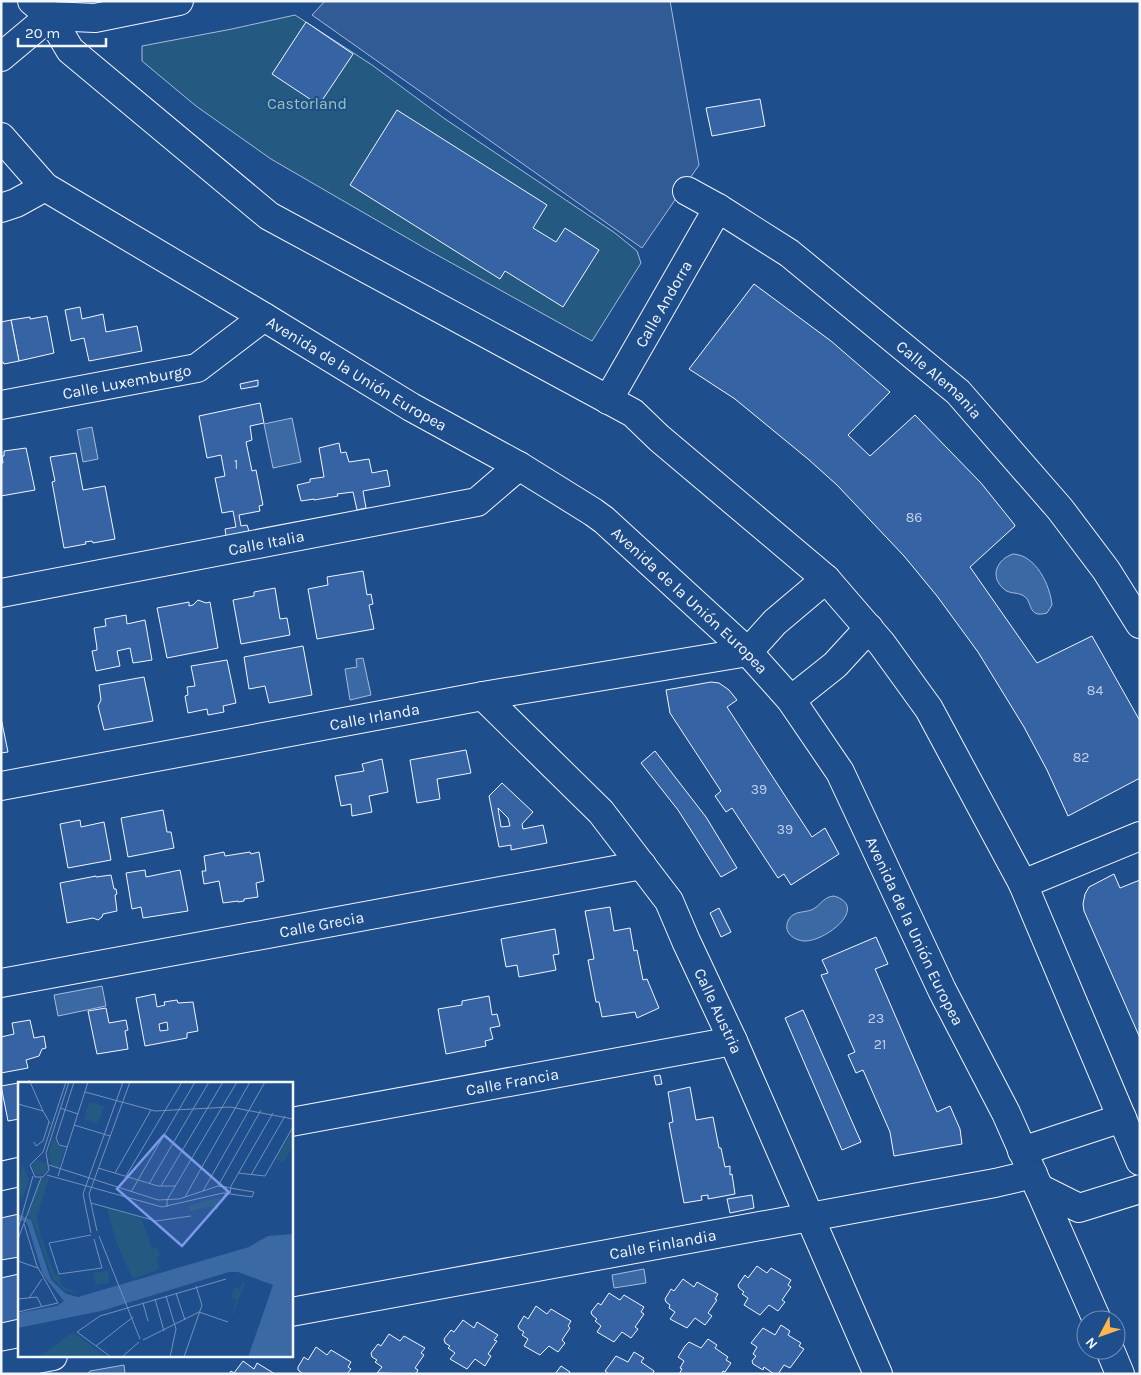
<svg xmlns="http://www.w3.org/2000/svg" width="1141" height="1375" font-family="Karla,sans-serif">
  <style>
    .green { fill: #245a82; stroke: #a8bbd7 }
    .parking { fill: #305b95; stroke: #a8bbd7 }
    .water { fill: #3b69a3; stroke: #a8bbd7 }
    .building { fill: #3563a3; stroke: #f2f6ff; fill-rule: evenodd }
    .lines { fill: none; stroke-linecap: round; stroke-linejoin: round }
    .minor-casing { stroke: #f2f6ff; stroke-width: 30 }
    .minor { stroke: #1f4e8c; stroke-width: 28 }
    .labels { text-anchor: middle; stroke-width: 4; stroke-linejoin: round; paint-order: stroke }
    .number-label { font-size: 14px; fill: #c3d1e8 }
    .park-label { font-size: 16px; fill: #97c8a6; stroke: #1f4e8c }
    .street-label { font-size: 16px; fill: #f2f6ff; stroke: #1f4e8c }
    .inset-road { fill: none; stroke: #7391ba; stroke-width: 1 }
    .view { fill: #7d9aea; fill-opacity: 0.15; stroke: #7d9aea; stroke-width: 2.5 }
    .inset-edge { fill: none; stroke: #f2f6ff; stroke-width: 2.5 }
  </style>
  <rect width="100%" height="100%" fill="#1f4e8c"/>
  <path class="green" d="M295,15L372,65L445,119L615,233L637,251L641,263L592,341L428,250L271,159L196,106L142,61V46L232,29Z"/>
  <path class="parking" d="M325,1H670L699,165L642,248L312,15Z"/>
  <g class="water">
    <path d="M292,418L301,462L273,468L264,424Z"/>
    <path d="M92,427L98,459L83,462L77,430Z"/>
    <path d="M1013,554C1036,555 1050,585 1052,605L1047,613C1026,619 1034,600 1022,595C1016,592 1009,594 1004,589C989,577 997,559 1013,554Z"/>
    <path d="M363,658L371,695L350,700L345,669L357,667L356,659Z"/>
    <path d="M834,896C870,907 825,942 804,941C794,940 783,933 788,921C793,909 807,914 815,908C822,903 824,897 834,896Z"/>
    <path d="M102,986L106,1006L58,1016L54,995Z"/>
    <path d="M644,1269L646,1283L614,1288L612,1275Z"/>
    <path d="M124,1365L125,1374H87L90,1371Z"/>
  </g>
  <g class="building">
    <path d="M306,22L353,54L319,105L272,74Z"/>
    <path d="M760,99L765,126L712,136L706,108Z"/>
    <path d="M397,110L547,205L533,228L556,242L565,228L599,250L563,307L505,271L500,279L350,185Z"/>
    <path d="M754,284L831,341L890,392L848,435L870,456L915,415L981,483L1014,524L1015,526L970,567L1037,663L1092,636L1140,721V778L1068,816L1047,770L1024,727L978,652L937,596L904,556L837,485L808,459L735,399L689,369Z"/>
    <path d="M80,307L82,319L103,314L106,332L137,326L142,351L89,361L84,338L71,341L65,310Z"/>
    <path d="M47,316L54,353L19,361L11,320L30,317V319Z"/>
    <path d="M11,320L19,361L4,364L3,362H1V322Z"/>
    <path d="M258,380V386L241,389L240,384Z"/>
    <path d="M260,403L264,423L250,426L252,440L246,442L252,471L256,470L263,505L259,506L260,511L239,515L241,526L247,525L249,531L226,536L225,529L236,527L233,511L222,513L215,478L225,476L221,455L207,458L199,416Z"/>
    <path d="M339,443L341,453L346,452L349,462L369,459L372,473L387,470L390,486L363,491L366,508L357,510L353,492L337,494L338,496L314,500V499L301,501L297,485L310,482V479L324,477L319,448Z"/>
    <path d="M26,448L35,490L1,496V463H3L2,456H4V451Z"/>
    <path d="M76,453L83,490L105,486L115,539L93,543L92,541L85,542L86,544L64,548L52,482L55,481L50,457Z"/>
    <path d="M363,571L367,595L371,594L373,604L369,605L374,629L317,639L308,589L328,585L327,577Z"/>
    <path d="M275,588L280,619L287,618L290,635L241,644L233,600L254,596V592Z"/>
    <path d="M198,600L206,603L210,602L218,648L167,658L157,608L189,602V606L193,605Z"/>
    <path d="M126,615L127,624L145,620L152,660L133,663L130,648L117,651L120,666L96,671L92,651L97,650V648L94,628L106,626L105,619Z"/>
    <path d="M303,646L312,695L269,703L265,686L249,689L244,657Z"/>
    <path d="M227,660L236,703L223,706L224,712L208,715L207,709L188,713L185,696L188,695L187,687L195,686L191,666Z"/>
    <path d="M144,677L153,721L104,730L98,706L101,700L99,685Z"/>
    <path d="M711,682L719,683L729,690L737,700L727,707L812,837L825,828L839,854L791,885L784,874L778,878L732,808L726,812L715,796L721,791L670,713L666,690Z"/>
    <path d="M1,718L8,752L1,753Z"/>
    <path d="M466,750L471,773L437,779L440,799L417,803L410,760Z"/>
    <path d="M655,751L706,817L737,868L721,877L678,810L641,763Z"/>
    <path d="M382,759L388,792L369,796L372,812L352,816L351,804L341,806L335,776L364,771L362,764Z"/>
    <path d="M502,783L533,812L522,824L523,829L543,825L547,843L511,850V845L499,847L489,796ZM498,808L508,818L510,826L501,827Z"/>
    <path d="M163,810L167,832H171L174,848L128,857L121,818Z"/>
    <path d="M80,820L81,827L104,822L111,860L68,868L60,824Z"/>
    <path d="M224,852L225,856L250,852L251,854L259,852L264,881L256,883L258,897L244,899V901L238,902V901L223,903L219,881L204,884L202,871H206L204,856Z"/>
    <path d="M145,870L146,877L180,870L188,911L143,918L141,907L132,909L126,873Z"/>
    <path d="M1114,874L1120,888L1140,880V1038L1084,911L1083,904L1085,894L1089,887Z"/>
    <path d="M111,875L114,889H116L117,894L115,895L117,911L103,914L102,917L98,920L93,918L67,923L60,883L96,876V877Z"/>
    <path d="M610,907L614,931L630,928L634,951L637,950L643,980L647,979L659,1008L637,1018L635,1012L602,1017L599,1002H596L588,960L594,959L585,911Z"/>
    <path d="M719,908L731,932L721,937L710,913Z"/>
    <path d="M555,929L559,954L553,955L556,970L519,977L517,965L506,967L501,939Z"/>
    <path d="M876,937L888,964L875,969L937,1112L950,1106L960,1129L962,1144L894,1156L890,1132L863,1070L856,1073L848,1055L855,1052L821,975L828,973L822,960Z"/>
    <path d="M155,994L157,1007L165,1005L164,1002L177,1000L178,1003L193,1002L198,1031L187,1033V1038L145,1046L136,998ZM167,1022L168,1030L160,1031L159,1024Z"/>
    <path d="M489,996L492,1015L497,1014L500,1026L490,1028L493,1039L485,1041L486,1046L446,1054L438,1009L462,1005V1001Z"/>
    <path d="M106,1008L109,1023L126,1020L128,1030L125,1031L128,1049L97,1054L88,1011Z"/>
    <path d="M803,1010L861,1142L842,1150L785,1018Z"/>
    <path d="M30,1020L34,1038L44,1036L46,1048L42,1049L39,1056L26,1060L28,1068L1,1073V1037L14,1034L12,1023Z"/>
    <path d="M660,1075L662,1084L656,1085L654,1076Z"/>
    <path d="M30,1081L31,1084H19V1119L8,1121L1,1086Z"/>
    <path d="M690,1087L696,1120L713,1117L719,1148H721L725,1167L730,1166V1175L732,1174L735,1194L708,1199V1195L701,1196L702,1200L684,1203L669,1123L673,1122L668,1092Z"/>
    <path d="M752,1195L754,1208L730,1213L727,1199Z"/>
    <path d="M19,1214V1257L1,1260V1218Z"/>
    <path d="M757,1266L767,1273L771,1268L791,1280L788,1285L791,1287L782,1300L785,1302L778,1311L769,1305L760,1315L744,1305L748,1298L742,1294L744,1292L739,1288L738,1285L745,1275L748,1278Z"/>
    <path d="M19,1274V1319L1,1323V1278Z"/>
    <path d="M683,1279L694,1287L697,1282L718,1294L715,1299L717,1300L708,1313L712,1316L705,1325L695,1318L687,1328L670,1319L675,1312L669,1308L670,1305L666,1302L665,1299L671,1289L674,1291Z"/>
    <path d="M609,1293L620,1300L624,1295L644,1307L641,1312L644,1314L635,1327L638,1329L631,1338L622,1332L614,1342L597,1332L601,1326L595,1321L597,1319L592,1315L591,1312L598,1303L601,1305Z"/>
    <path d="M536,1306L547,1314L551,1309L571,1321L568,1326L570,1328L562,1340L565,1343L558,1352L549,1346L540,1355L524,1346L528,1339L522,1335L524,1332L519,1329L518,1326L524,1316L528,1319Z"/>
    <path d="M463,1320L474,1328L477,1322L498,1335L494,1340L497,1341L488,1354L491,1356L485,1366L475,1359L467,1369L450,1359L455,1353L448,1348L450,1346L445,1343L444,1339L451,1330L454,1332Z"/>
    <path d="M781,1325L790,1331L788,1335L801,1343L799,1346L804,1349L790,1368L784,1365L778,1374H774L764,1367L763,1370L753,1364L752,1361L756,1356L753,1354L757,1347L751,1343L763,1328L775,1335Z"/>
    <path d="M389,1334L400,1341L404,1336L425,1348L421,1353L424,1355L415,1368L418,1370L416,1374L377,1373L382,1367L375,1362L377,1360L372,1357L371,1353L378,1344L381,1346Z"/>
    <path d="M708,1339L717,1345L715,1348L728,1357L726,1360L731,1363L725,1372L723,1371L722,1374H679L682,1369L680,1368L684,1361L678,1357L685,1346L689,1342L701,1348Z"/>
    <path d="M316,1347L327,1355L331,1350L351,1362L348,1367L351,1369L347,1374H303L298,1370V1367L304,1357L308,1360Z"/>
    <path d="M634,1352L644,1358L641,1362L654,1371L653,1374H609L605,1371L616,1356L628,1362Z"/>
    <path d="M243,1361L254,1369L257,1363L275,1374H229L231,1371L234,1373Z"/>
    <path d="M561,1366L570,1372L569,1374H555Z"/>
  </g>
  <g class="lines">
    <g class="minor-casing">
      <g id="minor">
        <path d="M32,1L50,16L70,50L269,216L633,413L659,438L826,579L882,644L929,709L1023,884L1140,1161"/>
        <path d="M1,57L50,16L95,18L179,1"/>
        <path id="s1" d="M1,137L45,187L264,317L411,407L519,466L593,512L604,520L748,652L791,700L840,772L942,990L1006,1113L1097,1320"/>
        <path id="s2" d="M687,191L718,208L789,253L958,392L1060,509L1106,570L1140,624"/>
        <path d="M1,208L16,203L45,187"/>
        <path id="s3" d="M608,400L718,208"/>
        <path id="s4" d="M1,405L197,368L264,317"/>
        <path id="s5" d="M1,593L477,502L519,466"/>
        <path id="s6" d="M483,696L601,812L669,901L686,941L733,1041L878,1374"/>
        <path d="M791,700L835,665L869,628"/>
        <path id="s7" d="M1,786L483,696L748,652L775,622L826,579"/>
        <path d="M1023,884L1140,836"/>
        <path id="s8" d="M1,983L642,865"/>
        <path id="s9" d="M291,1122L733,1041"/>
        <path d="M1022,1151L1122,1118"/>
        <path d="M1,1176L19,1172"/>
        <path d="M1039,1188L1079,1208L1140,1189"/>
        <path id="s10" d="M291,1312L995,1183L1033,1174"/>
        <path d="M1110,1350L1120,1374"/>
        <path d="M1,1366L53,1356"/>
      </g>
    </g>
    <use href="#minor" class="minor"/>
  </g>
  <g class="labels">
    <g class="number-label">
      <text x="236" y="469">1</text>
      <text x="914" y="522">86</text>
      <text x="1095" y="695">84</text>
      <text x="1081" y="762">82</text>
      <text x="759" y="794">39</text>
      <text x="785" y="834">39</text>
      <text x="876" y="1023">23</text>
      <text x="880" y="1049">21</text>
    </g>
    <g class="park-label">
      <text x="307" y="109">Castorland</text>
    </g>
    <g class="street-label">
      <text dy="6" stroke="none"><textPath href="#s3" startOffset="111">Calle Andorra</textPath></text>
      <text dy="6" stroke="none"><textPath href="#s1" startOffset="430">Avenida de la Unión Europea</textPath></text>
      <text dy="6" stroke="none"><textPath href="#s4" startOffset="128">Calle Luxemburgo</textPath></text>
      <text dy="6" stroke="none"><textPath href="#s2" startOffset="316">Calle Alemania</textPath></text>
      <text dy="6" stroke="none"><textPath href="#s5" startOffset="270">Calle Italia</textPath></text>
      <text dy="6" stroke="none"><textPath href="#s1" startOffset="835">Avenida de la Unión Europea</textPath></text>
      <text dy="6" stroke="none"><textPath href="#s7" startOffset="380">Calle Irlanda</textPath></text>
      <text dy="6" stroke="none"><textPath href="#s8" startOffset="326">Calle Grecia</textPath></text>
      <text dy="6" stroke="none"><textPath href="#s1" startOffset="1240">Avenida de la Unión Europea</textPath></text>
      <text dy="6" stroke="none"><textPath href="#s6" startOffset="398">Calle Austria</textPath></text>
      <text dy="6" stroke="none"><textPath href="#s9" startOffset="225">Calle Francia</textPath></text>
      <text dy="6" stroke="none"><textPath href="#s10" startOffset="378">Calle Finlandia</textPath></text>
    </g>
  </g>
  <g transform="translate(18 1082)">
    <rect width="275" height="275" fill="#1f4e8c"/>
    <path d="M71,20L86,24L80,42L66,37ZM275,49V64L265,81L258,77ZM35,56L40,64L47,67L40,86L34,83L30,73ZM19,78L29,82L30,87L24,93L17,92L14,83ZM4,81L11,98L5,115L0,113ZM32,93L19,136L23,154L36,191L42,195L44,204L62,212L47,209L34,196L16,142L9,133L20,100ZM203,115L198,123L172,129L170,124ZM89,126L124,137L134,167L139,165L142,173L138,175L142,187L115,197L99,162ZM90,189L91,201L84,202L82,191L83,202L78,203L75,191ZM225,200L227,201L213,237L218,218L213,216L216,205L222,207ZM55,250L88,275H21Z" fill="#245a82"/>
    <path d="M0,132L13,138L33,198L48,212L60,215L231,165L250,154L275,152V275H230L255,203L220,190H211L83,229L0,246V231L39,224L46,219L25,193L9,141L0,137Z" fill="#3b69a3"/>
    <path class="inset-road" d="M12,0L25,29M48,0L25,70L12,83L17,95H25L31,88L28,71L51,0M67,10L137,29L212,25L275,37M0,22L25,29L32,41M42,26L60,32M56,43L92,54M16,60L18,64L25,59L31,40M49,65L41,63L38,56L56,0M80,86L140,104H158M97,91L133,28M220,91L247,94L275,45M29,93L144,125L205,111L234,115L236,110L200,104L161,117L140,118L31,83M233,93L267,34M40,94L70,0M108,94L164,0M131,102L191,0M143,104L205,0M200,104L243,28M185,109L247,0M113,110L177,0M212,111L213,104L255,31M167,115L232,0M73,121L138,139L173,134M149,125V118L219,0M198,127L208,111V104M0,147L15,94M79,149L71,112L112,0M73,151L65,112L105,0M73,153L31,161L41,192L84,186L76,157M81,154L122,257M0,157L23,96M0,179L20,186M158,211L167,238M148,214L158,247L152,275M11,216L24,197M0,217L19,215L24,225M137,217L146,249M125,221L130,239M0,230L40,221L19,184L6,142M125,258L181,230L210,240M78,264L115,235M93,275L59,250L82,234L208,197M104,275L121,260M166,275L184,223L178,204"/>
    <path class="view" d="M146,53L211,110L164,164L99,107Z"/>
    <rect width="275" height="275" class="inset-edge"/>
  </g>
  <rect width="1141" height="1375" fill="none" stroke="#f2f6ff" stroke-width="5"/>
  <g transform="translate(1101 1335) rotate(229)"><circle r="24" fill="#1f4e8c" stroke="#7391ba"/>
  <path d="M0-4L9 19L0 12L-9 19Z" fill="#ffb74d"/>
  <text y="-8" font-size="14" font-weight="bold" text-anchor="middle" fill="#f2f6ff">N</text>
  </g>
  <path d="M18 38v8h88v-8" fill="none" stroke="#f2f6ff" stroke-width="2.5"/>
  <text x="25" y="38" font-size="15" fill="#f2f6ff" stroke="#1f4e8c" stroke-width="4" paint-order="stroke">20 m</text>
</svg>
